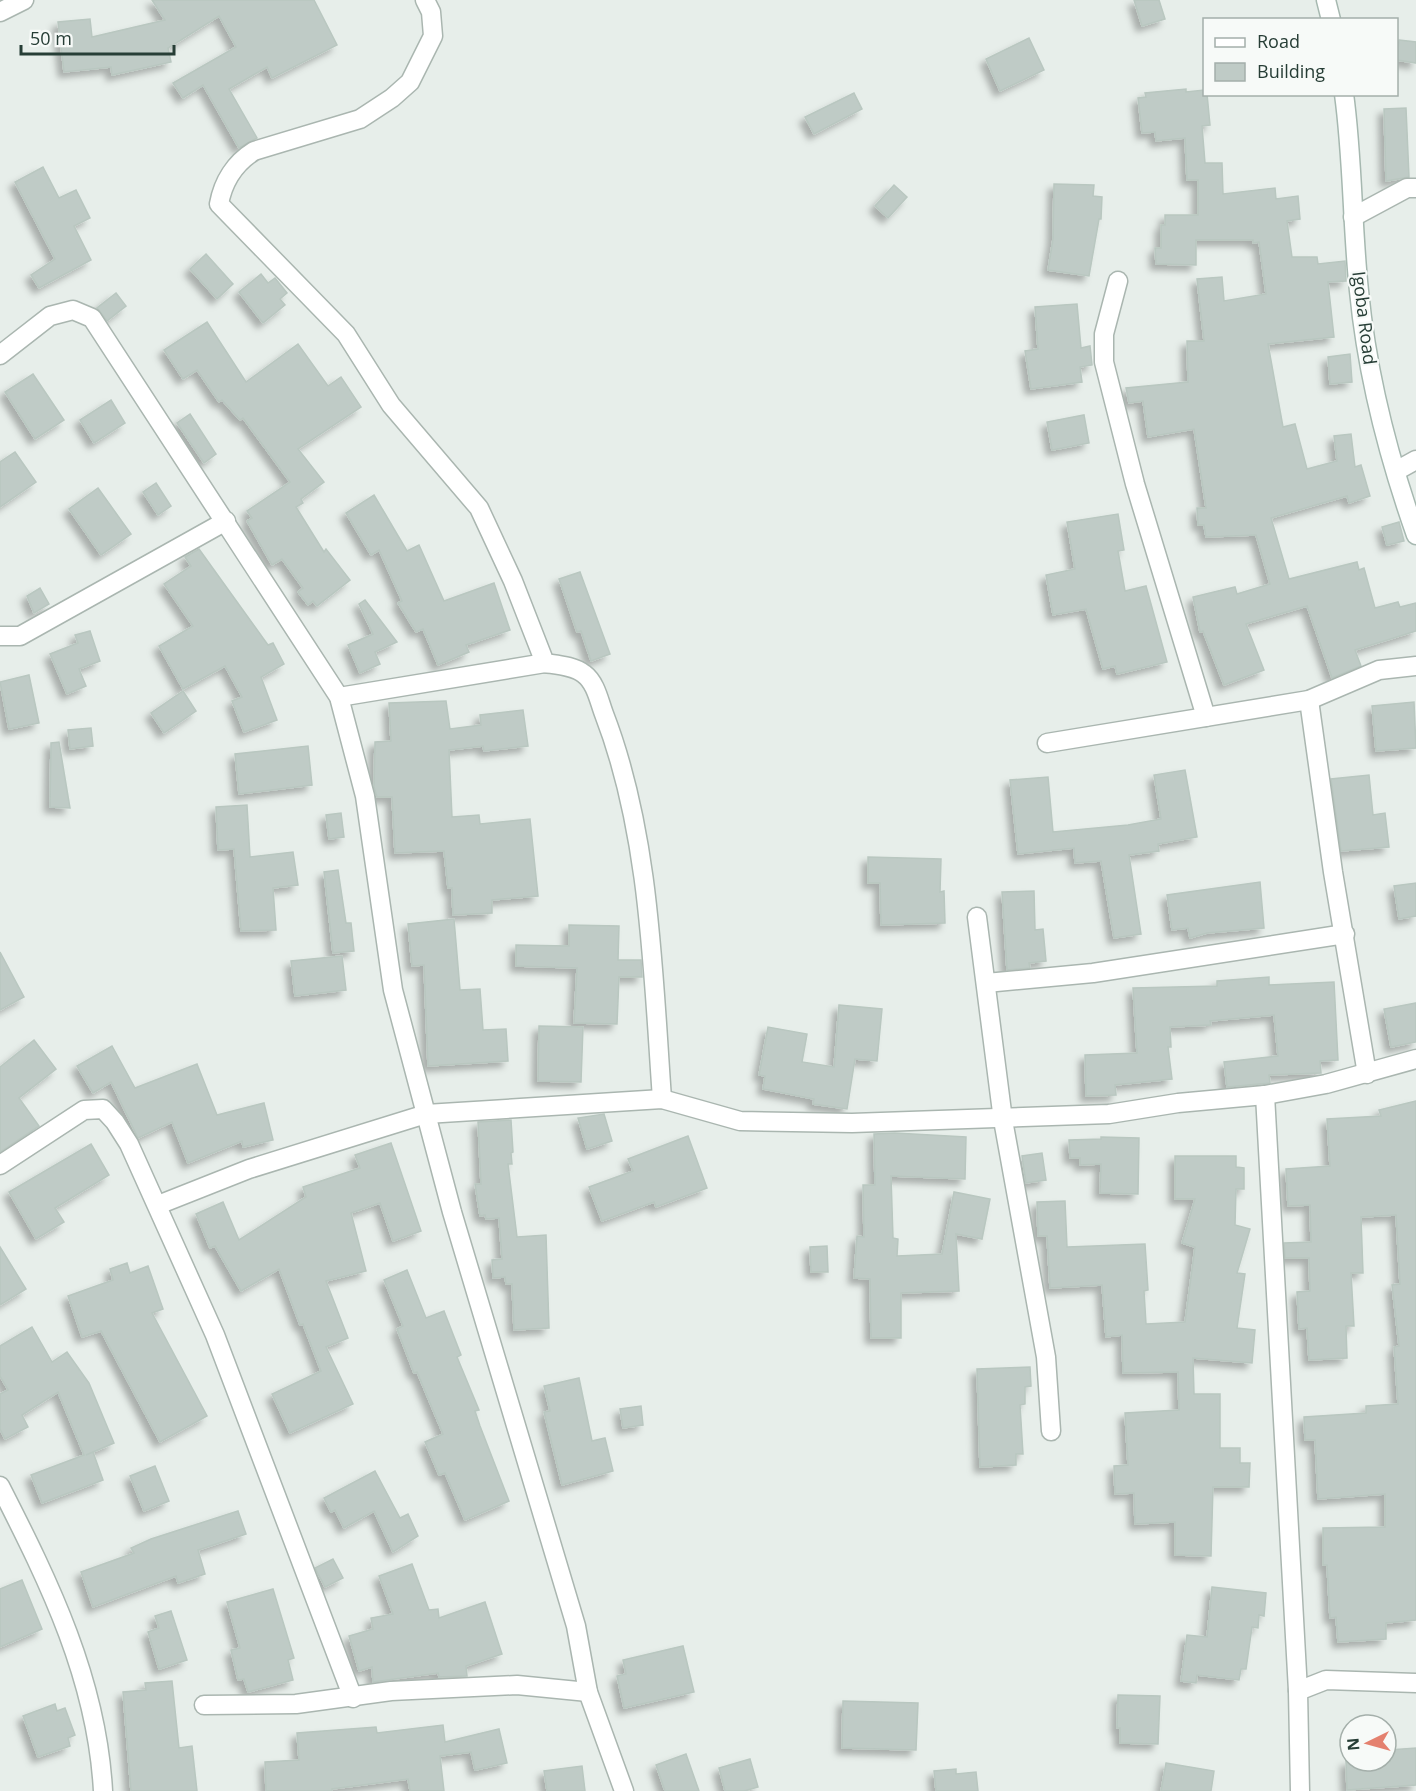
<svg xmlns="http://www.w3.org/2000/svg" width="1416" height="1791" font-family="'Open Sans',sans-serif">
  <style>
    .building { fill: #bfcbc6; stroke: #b9c7c0; stroke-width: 1.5; filter: url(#shadow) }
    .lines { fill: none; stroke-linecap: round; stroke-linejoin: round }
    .street-casing { stroke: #aab6b0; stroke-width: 21 }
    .secondary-casing { stroke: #a6b8b0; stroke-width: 21 }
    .street { stroke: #fff; stroke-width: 18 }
    .secondary { stroke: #fff; stroke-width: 18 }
    .labels { text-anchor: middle; stroke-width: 4.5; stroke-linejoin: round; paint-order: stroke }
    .street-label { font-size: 18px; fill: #273e36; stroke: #f7faf8 }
  </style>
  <defs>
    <filter id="shadow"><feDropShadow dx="-5.5" dy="5.5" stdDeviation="3" flood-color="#0004"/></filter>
  </defs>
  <rect width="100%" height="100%" fill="#e7eeea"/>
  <g class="building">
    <path d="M152,0H314L337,45L272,78L267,67L229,89L257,138L239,148L203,85L183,98L173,83L236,47L219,16L168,48L171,62L112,75L111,67L64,72L58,22L90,19L92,37L165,20Z"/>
    <path d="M1134,0H1159L1165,19L1142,26Z"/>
    <path d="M1029,38L1044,70L1000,91L986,59Z"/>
    <path d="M1399,40L1416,42V63L1397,60Z"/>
    <path d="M1186,89V92L1204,90V94H1207L1210,125L1202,126L1205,163H1222L1223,194L1275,188L1276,199L1298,196L1300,219L1287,221L1292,257H1317L1318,264L1345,261L1346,281L1328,282L1334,337L1268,344L1283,427L1295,424L1307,469L1337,461L1334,436L1351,434L1355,467L1361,465L1370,496L1349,503L1347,496L1271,518L1289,579L1357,562L1359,570L1364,568L1375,608L1398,602L1400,607L1416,603V631L1355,650L1361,666L1332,678L1307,606L1246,624L1264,670L1224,685L1203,631L1200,632L1193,597L1235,587L1237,594L1270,584L1256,535L1206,537L1204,525H1198L1197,508H1206L1194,429L1148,437L1143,401L1129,403L1126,388L1188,382L1187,341H1204L1197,279L1222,277L1224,301L1266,294L1259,242L1253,243V240H1196V265L1156,264L1155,248H1161V225H1165V215H1198V180H1187L1185,138L1156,141L1155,132L1142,133L1138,98L1146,97L1145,93Z"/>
    <path d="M854,93L862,109L814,134L805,117Z"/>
    <path d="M1406,108L1409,177L1386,181L1384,109Z"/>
    <path d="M43,167L59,198L76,190L90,218L74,226L91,260L39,288L31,275L55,259L15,182Z"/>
    <path d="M1054,184L1094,185L1093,196L1102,197L1101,219H1099L1089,276L1048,270L1053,239Z"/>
    <path d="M894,185L907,197L888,218L875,206Z"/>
    <path d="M206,254L233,284L217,299L190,269Z"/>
    <path d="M261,274L268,283L275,278L287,293L280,299L285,305L263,323L239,292Z"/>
    <path d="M116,293L126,306L107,321L97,308Z"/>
    <path d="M1077,304L1081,348L1090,346L1092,365L1080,367L1082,382L1031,389L1025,351L1038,349L1035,307Z"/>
    <path d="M207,322L246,382L298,344L328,386L341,377L361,407L298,449L324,482L301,499L303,503L296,507L324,552L326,549L350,580L317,606L313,601L308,605L298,592L303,588L282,559L272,565L247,521L252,518L247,511L290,482L243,418L240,420L222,400L219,402L197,370L183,379L164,350Z"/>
    <path d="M1350,354L1352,382L1330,384L1328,357Z"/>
    <path d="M33,374L64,420L35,439L5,392Z"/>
    <path d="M111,400L125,423L94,443L80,420Z"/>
    <path d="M190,414L216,454L204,463L177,423Z"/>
    <path d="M1084,415L1089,443L1052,450L1047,422Z"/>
    <path d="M15,452L36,482L0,507V462Z"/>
    <path d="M156,483L171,506L158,515L143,492Z"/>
    <path d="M98,488L131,534L101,555L69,509Z"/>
    <path d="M374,495L407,551L419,545L444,601L494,583L510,630L466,645L469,652L438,665L423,629L416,632L398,603L402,601L379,550L371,555L346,513Z"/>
    <path d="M1118,514L1124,550L1118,551L1125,591L1146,586L1167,662L1117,674L1115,666L1103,669L1086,609L1053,615L1046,575L1075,569L1067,522Z"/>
    <path d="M1399,522L1404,541L1387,545L1382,527Z"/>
    <path d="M199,549L268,645L273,643L284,664L261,677L277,720L244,732L232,701L242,697L225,666L183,689L159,646L193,626L164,584L191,566L185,557Z"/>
    <path d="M580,572L610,654L591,661L581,631L577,632L559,579Z"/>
    <path d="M40,588L49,604L34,613L27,596Z"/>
    <path d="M365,600L397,642L375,652L380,664L360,673L348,645L373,634L359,604Z"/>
    <path d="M90,631L100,661L79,669L86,686L67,694L50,654L78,643L75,635Z"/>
    <path d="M29,675L39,723L9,729L0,682Z"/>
    <path d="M183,691L196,711L164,733L151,713Z"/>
    <path d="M446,701L450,729L481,725L480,715L523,710L528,746L484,751L483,746L449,750L452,817L479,815L480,824L530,819L538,896L492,900V913L453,915L452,888H448L444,851L395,853L392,797H377L374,787L375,742L391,741L389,703Z"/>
    <path d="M1414,702L1416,748L1376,751L1372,706Z"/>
    <path d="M91,728L93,746L70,749L68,730Z"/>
    <path d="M59,742L70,808L50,807L51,743Z"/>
    <path d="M308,746L312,785L239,794L235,754Z"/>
    <path d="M1185,770L1197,837L1158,844L1159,851L1129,855L1141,934L1114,938L1101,861L1075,863L1074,848L1018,854L1010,780L1048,777L1053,832L1128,825L1161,819L1154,775Z"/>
    <path d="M1369,775L1373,815L1385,813L1389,847L1341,851L1331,779Z"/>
    <path d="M247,805L250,857L293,852L298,885L273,888L276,930L241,931L234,849L218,850L216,807Z"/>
    <path d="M341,813L344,837L329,839L326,815Z"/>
    <path d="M868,857L941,859L940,892L944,891L945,923L881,925L880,883H868Z"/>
    <path d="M338,870L346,923H351L354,951L333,953L324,872Z"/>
    <path d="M1260,882L1264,928L1207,933L1190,938L1188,928L1172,930L1167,895Z"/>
    <path d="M1416,883V916L1399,919L1394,886Z"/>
    <path d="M1034,891L1035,930L1043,929L1046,961L1029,963L1030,968L1007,970L1002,892Z"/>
    <path d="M454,919L460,990L480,989L483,1030L506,1029L508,1061L428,1066L424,965L412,966L408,924Z"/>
    <path d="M569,925L619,926L618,960H641L642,977H619L617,1024L574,1023L577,968L516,966V945L569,946Z"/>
    <path d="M0,952L24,997L0,1010Z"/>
    <path d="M342,956L346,990L295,996L291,961Z"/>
    <path d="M1269,977V985L1334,982L1338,1060L1320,1061L1321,1073L1269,1075L1270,1083L1227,1087L1224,1062L1278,1056L1274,1015L1210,1021L1211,1025L1170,1027L1171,1047H1168L1172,1079L1115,1085L1116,1095L1086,1096L1085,1055L1137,1053L1133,988L1217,986V981Z"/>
    <path d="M1416,1003V1042L1391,1047L1384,1009Z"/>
    <path d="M839,1005L882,1009L877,1061L855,1059L847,1109L813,1104L814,1099L763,1089L765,1076L759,1075L768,1027L807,1034L802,1062L834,1067Z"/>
    <path d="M539,1026L583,1027L581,1082L538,1081Z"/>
    <path d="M34,1040L56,1069L19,1098L39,1126L0,1152V1067Z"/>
    <path d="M112,1046L135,1088L197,1064L217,1115L264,1103L273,1140L243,1147L242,1141L188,1163L172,1122L138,1138L111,1082L93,1093L77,1066Z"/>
    <path d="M1416,1101V1620L1386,1623V1639L1338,1642L1336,1617L1330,1618L1327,1565H1323V1528L1385,1527V1494L1318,1499L1315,1440H1305L1304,1417L1366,1413V1406L1398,1404L1394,1347L1399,1346L1392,1285L1400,1284L1396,1215L1361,1217L1363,1273H1351L1354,1326H1346L1347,1358L1309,1360L1307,1328L1299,1329L1297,1292L1310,1291L1309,1258H1285L1284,1243L1311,1242L1310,1205L1288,1206L1286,1169L1330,1166L1327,1119L1381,1116L1379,1110Z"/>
    <path d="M604,1114L612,1141L587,1149L578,1118Z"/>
    <path d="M511,1120L513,1152L511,1153L512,1164H508L517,1237L546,1235L549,1328L514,1330L512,1284H506L505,1277L493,1278L492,1260L502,1259L499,1218L486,1219L485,1215L480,1216L475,1184H481L478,1122Z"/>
    <path d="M895,1133L966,1137L965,1179L891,1176L893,1238L898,1239L897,1256L942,1254L954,1192L990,1199L982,1239L956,1234L959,1291L901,1293V1338H871L870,1279L854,1278L857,1236L864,1237L863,1185H875L874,1134Z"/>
    <path d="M688,1136L707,1188L656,1207L654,1202L602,1221L589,1187L633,1171L628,1159Z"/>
    <path d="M1101,1137L1139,1138L1138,1194L1100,1193L1101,1164L1080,1165V1158H1070L1069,1140L1101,1139Z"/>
    <path d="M391,1143L421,1231L393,1241L380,1203L351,1213L366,1271L326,1281L348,1338L326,1347L353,1404L290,1433L272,1394L321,1371L303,1324L300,1325L279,1269L241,1291L215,1246L210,1248L196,1214L223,1202L239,1240L306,1197L303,1187L360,1168L355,1155Z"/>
    <path d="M91,1144L109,1175L55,1208L64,1222L36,1239L9,1192Z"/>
    <path d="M1042,1153L1046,1180L1026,1183L1022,1156Z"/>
    <path d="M1175,1156H1236V1167L1244,1168V1189H1236L1235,1225L1250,1229L1237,1273L1245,1274L1237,1328L1255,1330L1252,1363L1193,1358L1194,1394H1220V1448H1240V1463H1250L1249,1487H1213L1211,1556L1175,1555V1522L1135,1524L1134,1493L1115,1494L1114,1466L1128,1465L1125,1413L1179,1410L1178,1372L1123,1373L1122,1335L1106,1337L1102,1285L1050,1288L1047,1236H1038L1037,1202L1065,1201L1067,1247L1145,1244L1148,1290L1144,1291L1146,1324L1185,1322L1195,1247L1182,1243L1195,1199H1175Z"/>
    <path d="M827,1246L828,1272H811L810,1247Z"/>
    <path d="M0,1247L26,1289L0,1305Z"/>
    <path d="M127,1263L130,1273L148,1266L163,1309L152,1313L207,1416L160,1442L101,1331L82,1337L68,1296L113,1280L110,1269Z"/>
    <path d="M407,1270L426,1318L444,1311L461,1355L457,1357L479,1410L475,1411L480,1426L509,1501L465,1520L445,1473L439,1475L425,1442L443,1434L417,1372L414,1373L397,1329L403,1326L384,1280Z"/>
    <path d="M32,1327L52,1362L67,1352L89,1383L114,1443L86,1455L93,1452L103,1480L42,1503L31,1475L84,1455L58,1392L22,1415L28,1427L5,1439L0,1429V1394L8,1390L0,1376V1346Z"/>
    <path d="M1030,1367L1031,1386L1025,1387V1404L1020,1405L1023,1454H1016V1465L980,1467L977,1369Z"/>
    <path d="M579,1378L592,1441L605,1438L613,1471L562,1485L544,1412L550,1411L544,1386Z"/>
    <path d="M641,1406L643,1425L623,1428L620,1409Z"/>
    <path d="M155,1466L169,1501L144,1511L130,1476Z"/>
    <path d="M375,1471L400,1518L408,1514L418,1536L393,1552L374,1511L344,1528L335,1510L331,1512L324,1498Z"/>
    <path d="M238,1511L246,1534L198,1550L205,1574L178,1583L176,1576L93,1607L81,1572L134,1553L131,1548L151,1539Z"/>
    <path d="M333,1559L343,1578L325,1587L315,1568Z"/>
    <path d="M412,1564L429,1610L438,1609L439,1618L485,1602L502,1654L466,1666L467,1676L439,1677L438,1673L373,1682L372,1667L359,1671L349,1636L373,1629L371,1618L393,1614L379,1576Z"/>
    <path d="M22,1580L42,1629L0,1647V1589Z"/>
    <path d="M1212,1587L1266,1593L1264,1616L1259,1615L1258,1628L1252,1627L1246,1669H1241L1239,1680L1197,1675L1196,1683L1181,1681L1187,1635L1207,1637Z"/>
    <path d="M273,1589L294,1658L288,1660L293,1680L248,1692L244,1679L238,1680L231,1650L240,1648L227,1602Z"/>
    <path d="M171,1611L187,1660L159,1669L148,1632L159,1628L155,1616Z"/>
    <path d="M683,1646L694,1692L624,1708L617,1676L626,1674L623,1660Z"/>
    <path d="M172,1681L179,1748L192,1746L197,1791H131L123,1692L146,1690L145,1683Z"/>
    <path d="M1118,1695L1160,1696L1158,1744L1120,1743V1728H1117Z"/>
    <path d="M843,1701L918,1703L916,1750L842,1748Z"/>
    <path d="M55,1704L57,1711L65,1708L75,1735L68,1738L70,1746L38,1757L23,1716Z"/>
    <path d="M443,1725L445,1742L499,1729L507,1763L475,1770L471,1752L440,1756L444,1791H410L408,1779L332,1789V1791H266L265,1762L299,1760L297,1733L376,1727L377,1733Z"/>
    <path d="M1416,1748V1785L1347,1790L1346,1761H1390L1389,1750Z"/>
    <path d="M686,1754L699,1791H665L656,1765Z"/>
    <path d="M750,1759L758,1787L744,1791H725L719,1768Z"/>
    <path d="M1166,1763L1214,1771L1211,1791H1161Z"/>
    <path d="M582,1766L585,1791H547L544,1771Z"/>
    <path d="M956,1769V1774L976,1772L978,1791H936L934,1771Z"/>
  </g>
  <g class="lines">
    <g class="street-casing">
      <g id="street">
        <path d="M425,0L431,12L433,36L410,82L392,98L360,119L254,151C235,163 223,182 219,204L346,334L391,405L479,508L513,581L545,663C558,665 574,666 584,674C596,683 599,701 604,714C650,833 653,973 662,1099"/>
        <path d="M0,12L24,0"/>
        <path d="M1353,217L1407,188H1416"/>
        <path d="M1118,281L1104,334V362L1135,484L1206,717"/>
        <path d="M0,355L50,316L73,310L92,318L339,697L365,796L393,990L452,1212L576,1626L588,1692L624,1791"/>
        <path d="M1396,471L1416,460"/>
        <path d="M0,636H20L226,521"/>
        <path d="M339,697L545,663"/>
        <path d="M1309,700L1333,872L1367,1074"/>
        <path d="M1047,743L1309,700L1379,670L1416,666"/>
        <path d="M977,917L1003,1120L1046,1357L1051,1431"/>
        <path d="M986,983L1093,973L1345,934"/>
        <path d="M1265,1095L1298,1691"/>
        <path d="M0,1165L84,1110L103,1109L115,1122L129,1144L215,1335L353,1698"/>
        <path d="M158,1205L249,1169L426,1114L662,1099L740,1121L852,1123L1109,1114L1178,1103L1265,1095L1326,1084L1416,1059"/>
        <path d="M0,1486C50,1584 97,1680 103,1791"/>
        <path d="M204,1705L296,1704L391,1691L517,1685L588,1692"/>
        <path d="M1300,1791L1298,1691L1326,1680L1416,1683"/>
      </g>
    </g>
    <g class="secondary-casing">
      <g id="secondary">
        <path d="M1326,0L1331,20"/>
        <path d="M1344,94C1353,159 1352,226 1359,291C1367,374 1388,456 1416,535"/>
      </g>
    </g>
    <use href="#street" class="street"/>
    <use href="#secondary" class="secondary"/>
  </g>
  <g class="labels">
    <g class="street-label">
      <text transform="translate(1364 318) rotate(83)" y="6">Igoba Road</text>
    </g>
  </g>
  <rect x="1203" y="18" width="195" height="78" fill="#f7faf8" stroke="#a4afaa" stroke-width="1.5"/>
  <rect x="1215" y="38" width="30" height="9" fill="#ffffff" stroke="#a4afaa" stroke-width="1.5"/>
  <text x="1257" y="48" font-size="18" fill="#273e36">Road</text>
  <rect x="1215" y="63" width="30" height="18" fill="#bfcbc6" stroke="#a4afaa" stroke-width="1.5"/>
  <text x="1257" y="78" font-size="18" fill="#273e36">Building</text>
  <g transform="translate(1368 1743) rotate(265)"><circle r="28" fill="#f7faf8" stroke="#a4afaa" stroke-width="1.5"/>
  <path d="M0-4.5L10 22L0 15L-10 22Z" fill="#e4816f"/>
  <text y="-9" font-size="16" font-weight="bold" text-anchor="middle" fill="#273e36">N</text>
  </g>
  <path d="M21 45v9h153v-9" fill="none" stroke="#273e36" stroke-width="3"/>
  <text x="30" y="45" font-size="18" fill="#273e36" stroke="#f7faf8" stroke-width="4.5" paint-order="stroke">50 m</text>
</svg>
